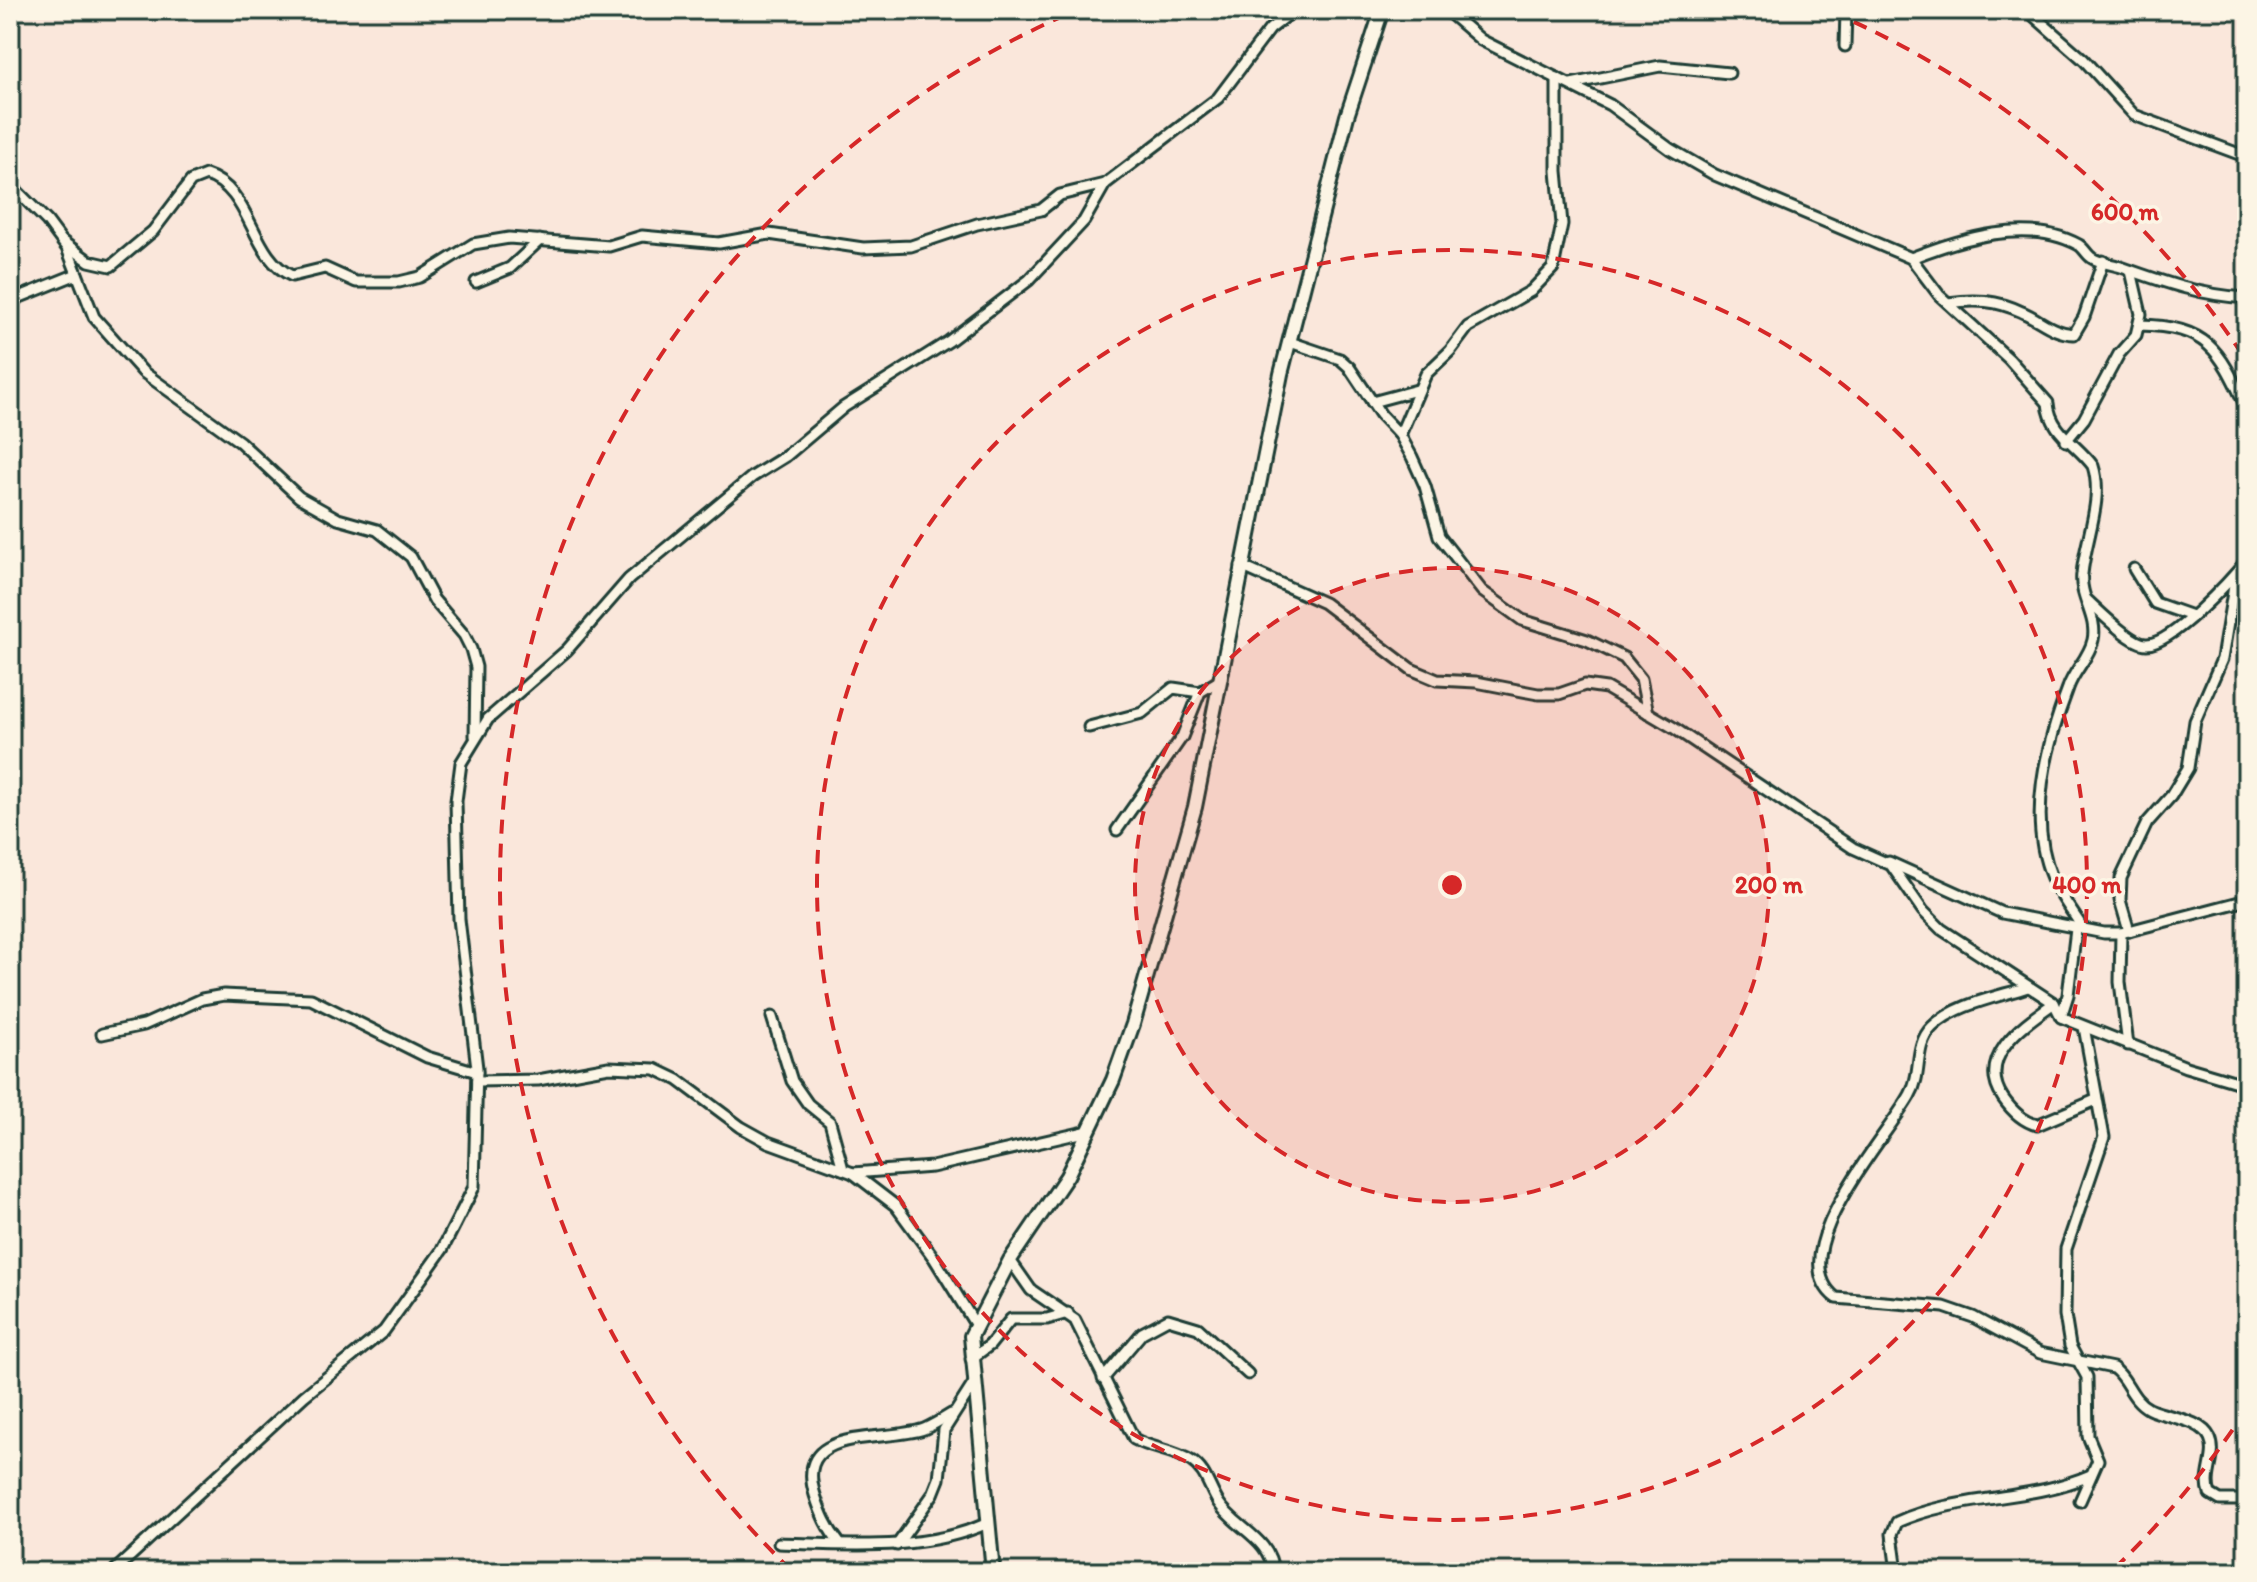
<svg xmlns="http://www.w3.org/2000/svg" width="2257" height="1582" font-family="Itim,sans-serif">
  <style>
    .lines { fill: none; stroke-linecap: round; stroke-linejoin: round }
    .minor-casing { stroke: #1f3d34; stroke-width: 15 }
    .tertiary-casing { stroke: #1f3d34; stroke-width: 18 }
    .minor { stroke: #fcf5e5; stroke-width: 9 }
    .tertiary { stroke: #fcf5e5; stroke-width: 12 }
    .ring { fill: none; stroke: #d62828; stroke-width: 4; stroke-dasharray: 14 10 }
    .centre { fill: #d62828; stroke: #fcf5e5; stroke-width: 4 }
    .ring-label { font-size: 24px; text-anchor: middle; font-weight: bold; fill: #d62828; stroke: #fcf5e5; stroke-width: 7; stroke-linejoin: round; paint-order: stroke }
  </style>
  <rect width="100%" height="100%" fill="#fae7db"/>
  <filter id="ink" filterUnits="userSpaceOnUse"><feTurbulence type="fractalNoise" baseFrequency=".0125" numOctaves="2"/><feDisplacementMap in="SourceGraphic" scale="16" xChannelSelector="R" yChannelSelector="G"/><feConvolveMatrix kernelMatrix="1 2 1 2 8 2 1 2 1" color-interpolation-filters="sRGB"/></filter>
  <g filter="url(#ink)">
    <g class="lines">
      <g class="minor-casing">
        <g id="minor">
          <path d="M1446,10L1481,40L1610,105L1670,149L1715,175L1911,258L1939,295L2009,359L2048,403C2050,432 2078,445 2093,466C2104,500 2085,540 2082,574C2079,597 2098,617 2093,640C2089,658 2074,670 2068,688C2046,746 2027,819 2052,878C2060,896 2074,914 2084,930"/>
          <path d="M2027,10L2084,60L2134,115L2247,157"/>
          <path d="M1845,46L1846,10"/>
          <path d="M1571,84L1660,66L1729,73"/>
          <path d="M10,184L47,221L67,248L94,317L143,372L240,442L299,497L338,519L377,530L411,557L434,600L464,635L471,649L476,667L475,736"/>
          <path d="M62,241L89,261L111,266L153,231L191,181L206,175C252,189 250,257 292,276L325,268L356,282H399L420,277L473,244L509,238L609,246L642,236L719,243L769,234L863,248L911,246L977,224L1041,210L1060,195L1105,184L1218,98L1270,29L1294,10"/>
          <path d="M1911,258C1959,239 2029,217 2079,245C2084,248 2087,255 2092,258C2100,263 2112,264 2121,267C2163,282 2203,296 2247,298"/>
          <path d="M476,282L510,268L540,240"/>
          <path d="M10,301L77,274"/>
          <path d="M1948,303C1975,299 1997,300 2022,312C2041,320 2052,333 2074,334L2084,317L2103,261"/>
          <path d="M2139,325C2210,326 2220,352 2247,409"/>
          <path d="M1290,342L1340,359L1349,367L1381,415L1400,435L1412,457L1425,486L1439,536L1482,591L1522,620L1587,640L1624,658L1641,679L1648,713"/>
          <path d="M1372,402L1417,390"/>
          <path d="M1400,435L1426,374L1450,351L1468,327L1531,291L1553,268L1562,224L1557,171V78"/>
          <path d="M2066,441L2084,419L2119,354L2136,335L2141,314L2131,271"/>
          <path d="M1241,566L1324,603L1411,669L1437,680L1476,682L1538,694H1559L1585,685L1606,688L1674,728L1853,848L1891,865L1923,911L1941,929L2054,1003L2061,1017L2186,1067L2247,1085"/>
          <path d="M2134,569L2155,603L2192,616"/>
          <path d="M2087,600C2098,610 2132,645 2147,644C2172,644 2231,580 2247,560"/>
          <path d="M1089,727L1142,713L1173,688L1200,692"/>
          <path d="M1117,830L1182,737L1200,692L1222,679"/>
          <path d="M1889,862L2002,913L2104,933H2121L2247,900"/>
          <path d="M2129,931L2120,900L2121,878L2147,823L2171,796L2188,768L2195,721L2222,659L2236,574"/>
          <path d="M2121,933L2120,982L2128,1045"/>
          <path d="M2028,987C1998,997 1955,1004 1932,1027C1913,1046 1923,1073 1910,1095C1887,1137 1779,1255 1836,1298L1944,1307L1973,1317L2040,1353L2113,1368C2128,1378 2130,1399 2149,1409C2167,1418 2200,1418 2210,1438C2218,1456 2203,1475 2210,1494L2220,1500H2247"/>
          <path d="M2054,1003C2025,1024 1975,1056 2003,1098C2012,1111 2022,1121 2037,1125L2096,1100"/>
          <path d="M772,1017L792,1081L808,1104L830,1122L843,1169"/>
          <path d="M2061,1017L2068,995L2076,929"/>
          <path d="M102,1034L144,1025L202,999L224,995L311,999L427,1057L477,1072"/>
          <path d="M477,1081L538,1080L609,1067L655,1069L678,1080L741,1127L768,1142L853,1173L932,1167L1089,1131"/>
          <path d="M853,1173L896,1206L934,1258L975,1324"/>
          <path d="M1010,1260L1031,1290L1075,1320L1134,1439C1152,1449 1174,1450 1191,1461C1206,1470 1209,1488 1218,1502C1234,1528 1271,1538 1273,1572"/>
          <path d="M971,1359L990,1345L1011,1319H1047L1068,1313"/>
          <path d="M1103,1379L1142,1333L1168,1319L1198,1328L1248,1374"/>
          <path d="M2080,1501L2098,1460L2088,1436L2087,1377L2070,1346L2065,1315L2066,1249L2104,1137L2084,1027"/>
          <path d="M779,1543C848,1545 923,1552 988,1523"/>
          <path d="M840,1544C827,1528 821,1514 815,1495C793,1425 883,1443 924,1429C933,1425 943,1419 951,1414"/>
          <path d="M897,1545L933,1494L939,1479L944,1430L974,1383"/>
          <path d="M113,1572L304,1396L384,1331L442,1250L474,1187L477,1068L459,919L456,801L461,763L488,719L567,650L629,579L752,477L786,456L844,407L949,341L1029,280L1084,221L1105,184"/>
          <path d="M1897,1572L1892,1534L1897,1522C1959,1494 2029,1502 2091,1475"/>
        </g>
      </g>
      <g class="tertiary-casing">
        <path id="tertiary" d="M993,1572L971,1336L1010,1260L1067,1176L1113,1080L1133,1024L1195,807L1281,374L1347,116L1382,10"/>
      </g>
      <use href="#minor" class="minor"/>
      <use href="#tertiary" class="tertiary"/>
    </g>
  </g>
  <circle cx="1452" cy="885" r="317" fill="#d62828" fill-opacity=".12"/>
  <g class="ring">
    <circle cx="1452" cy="885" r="317"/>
    <circle cx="1452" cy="885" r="635"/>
    <path d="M2246 1410A952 952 0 0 1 2113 1570M791 1570A952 952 0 0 1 1072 12M1832 12A952 952 0 0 1 2246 360"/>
  </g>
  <circle cx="1452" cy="885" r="12" class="centre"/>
  <g class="ring-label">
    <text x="2125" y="220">600 m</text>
    <text x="1769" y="893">200 m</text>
    <text x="2087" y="893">400 m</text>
  </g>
  <rect width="2257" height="1582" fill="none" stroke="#fcf5e5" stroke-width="40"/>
  <rect x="20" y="20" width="2217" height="1542" fill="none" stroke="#1f3d34" stroke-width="3" filter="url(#ink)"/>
</svg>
